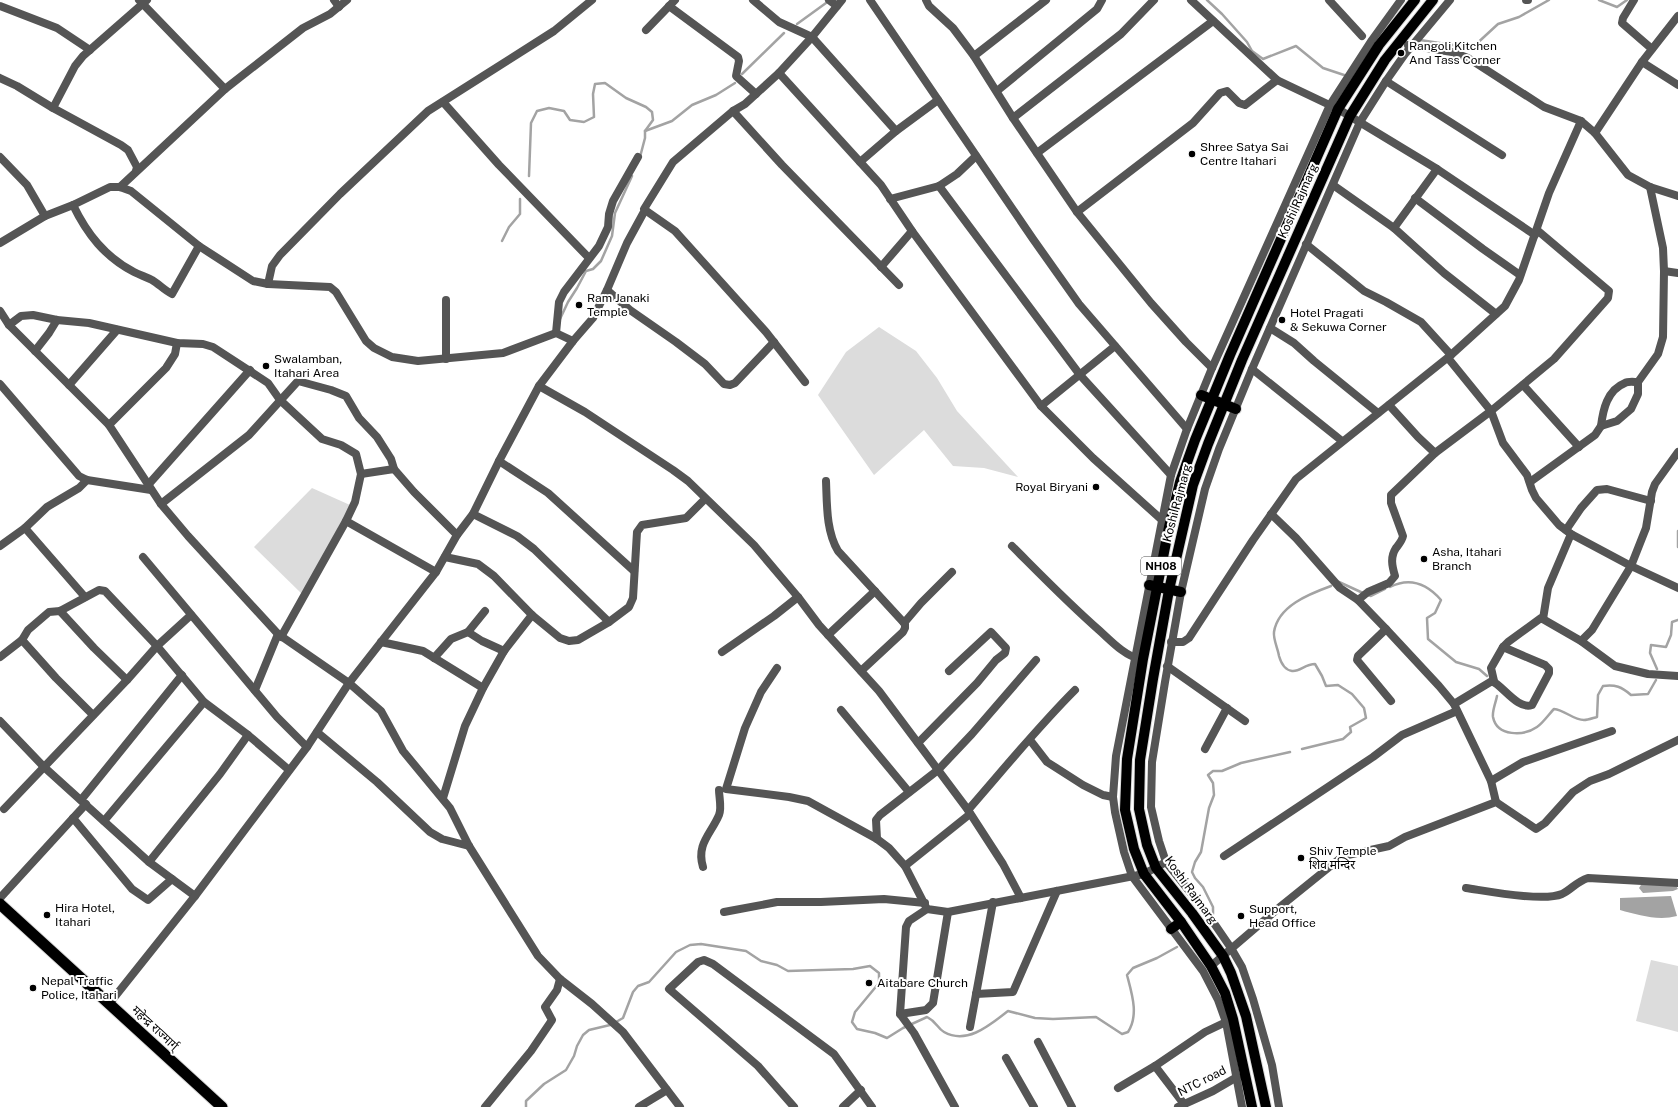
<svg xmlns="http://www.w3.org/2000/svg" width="1678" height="1107" font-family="'Public Sans','Noto Sans Devanagari',sans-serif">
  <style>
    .green { fill: #dcdcdc }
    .water { fill: #a3a3a3 }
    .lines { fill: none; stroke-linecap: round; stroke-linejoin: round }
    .stream { stroke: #a3a3a3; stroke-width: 2.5 }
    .primary-casing { stroke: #dbdbdb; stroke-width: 12 }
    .trunk-casing { stroke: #dbdbdb; stroke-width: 13 }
    .minor { stroke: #555; stroke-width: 8 }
    .primary { stroke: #000; stroke-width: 10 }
    .trunk { stroke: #000; stroke-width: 11 }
    .poi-dot { fill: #000; stroke: #fff; stroke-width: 1.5 }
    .labels { text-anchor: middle; stroke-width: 4; stroke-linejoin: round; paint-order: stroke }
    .shield { fill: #fff; stroke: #4c4c4c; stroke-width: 1 }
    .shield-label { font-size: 11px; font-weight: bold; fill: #000 }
    .poi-label { font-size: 12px; fill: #000; stroke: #fff; text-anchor: start }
    .street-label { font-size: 12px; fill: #000; stroke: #fff }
  </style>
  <rect width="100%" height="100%" fill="#fff"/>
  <g class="green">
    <path d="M879,327L916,351L937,378L957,411L1018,477L984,468L953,466L924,430L874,475L818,395L846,352Z"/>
    <path d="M312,488L350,505L303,595L254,547Z"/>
    <path d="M1651,960L1678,966V1032L1636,1021Z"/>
  </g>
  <g class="water">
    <path d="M1643,882L1675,884L1678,889L1673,891L1643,893L1639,888Z"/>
    <path d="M1671,896L1677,916C1658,921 1638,915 1620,910V898Z"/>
  </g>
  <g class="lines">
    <g class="stream">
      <path d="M1207,0L1222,14L1247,42L1252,51L1263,59L1296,46L1323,68L1347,76"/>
      <path d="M1599,0L1617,7L1627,0"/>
      <path d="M797,24L826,3"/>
      <path d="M1420,40L1472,48L1498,24L1519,17L1549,0"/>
      <path d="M742,74L784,33"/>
      <path d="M645,131L672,121L692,105L716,95L735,83"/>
      <path d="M529,176L531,123L537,111L549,108L564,111L570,120L584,122L594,117L593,94L595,84L605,83L626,98L646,107L652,112L653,120L645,131V138L640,157"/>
      <path d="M502,241L509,227L520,214V199"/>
      <path d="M560,319L568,302L577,288L586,271L593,269L601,261L612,236L615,213L632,176"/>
      <path d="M1678,531V547"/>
      <path d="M1339,582L1363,593"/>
      <path d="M1390,587C1410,577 1427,584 1441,600L1435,613L1427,618L1428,639L1456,662L1479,669L1487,676"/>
      <path d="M1368,595L1371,596L1385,589"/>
      <path d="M1657,669L1650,653L1651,645L1666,647L1671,635L1672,622L1678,620"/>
      <path d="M1497,696C1496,702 1492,711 1493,717C1497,737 1524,736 1537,727C1543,723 1549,714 1554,709C1565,710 1573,720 1584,720C1588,720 1593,718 1597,717L1598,695L1603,686C1615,684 1622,687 1631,695L1648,694L1656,680"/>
      <path d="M1302,749L1343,739L1351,732L1350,727L1366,718L1364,708L1352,694L1338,685L1326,686L1322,676L1315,664C1305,664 1300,672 1292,671C1285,670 1281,663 1279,656C1278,649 1273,639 1274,632C1278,606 1309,594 1331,586"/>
      <path d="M1213,914V907L1203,887L1195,878L1192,872L1195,862L1201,852L1209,808L1214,795L1213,783L1208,775L1213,771H1222L1241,763L1290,752"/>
      <path d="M616,1022L623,1018L633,992L638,986L649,982L676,952L690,945L701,944L746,951L761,961L777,965L788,971L853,969L870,966L879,973V983L855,1012L852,1022L857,1029L875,1033L887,1038L903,1028L927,1017C937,1022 937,1028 944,1032C967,1045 990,1025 1008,1011L1035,1018L1053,1019L1096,1017L1122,1034L1128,1032C1139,1015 1132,994 1127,975L1133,968L1157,958L1177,947"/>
      <path d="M526,1107V1101L544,1084L566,1070L574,1056L577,1046L583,1035L589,1030L610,1025"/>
    </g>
    <g class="primary-casing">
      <g id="primary">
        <path d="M1201,395L1236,409"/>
        <path d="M1149,585L1181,592"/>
        <path d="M1171,929L1181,922"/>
        <path d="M1252,1107L1233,1019L1225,993L1211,966L1181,922L1144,874L1134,849L1125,810L1127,759L1143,659L1169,527L1180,482L1195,440L1230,355L1338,109L1379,45L1415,0"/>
        <path d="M1266,1107L1246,1016L1231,973L1223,956L1192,913L1156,868L1147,845L1139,809L1140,760L1153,679L1169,590L1193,485L1208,444L1242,360L1350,116L1385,60L1433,0"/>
      </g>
    </g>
    <g class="trunk-casing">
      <path id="trunk" d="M0,904L222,1107"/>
    </g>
    <g class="minor">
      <path d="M139,0L225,89"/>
      <path d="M334,0L339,7"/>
      <path d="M753,0L779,22L812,37L896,131"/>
      <path d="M829,0L837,6"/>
      <path d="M870,0L1033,239L1079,304L1187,429"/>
      <path d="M926,0L929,6L953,28L974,56L1013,118L1077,212L1151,303L1186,342L1212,368"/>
      <path d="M1191,0L1277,80L1338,109L1437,169L1535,235"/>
      <path d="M1329,0L1362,36"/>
      <path d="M1526,0H1528"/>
      <path d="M1634,0L1623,18L1622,23L1652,49"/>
      <path d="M0,6L57,28L90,50"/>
      <path d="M669,6L738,57L739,61L736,76L756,94"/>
      <path d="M646,30L675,0"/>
      <path d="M1408,45L1452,52L1468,58L1544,107L1581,121L1595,133L1628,175L1650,187L1678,196"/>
      <path d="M974,56L1046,0"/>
      <path d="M1642,62L1678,85"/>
      <path d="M779,73L881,185L912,231L1041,406L1093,458L1162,520"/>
      <path d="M0,78L17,86L53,108L121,145L128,150L137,167L136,171"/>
      <path d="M1386,81L1502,155"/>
      <path d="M997,91L1097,9L1102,0"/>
      <path d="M443,102L499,165L589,258"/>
      <path d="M53,108L75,66L83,56L147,0"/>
      <path d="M733,111L782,165L899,285"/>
      <path d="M1013,118L1121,34L1154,0"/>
      <path d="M1595,133L1642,62L1678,16"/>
      <path d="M1037,153L1213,21"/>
      <path d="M0,157L27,185L45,216"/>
      <path d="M860,162L896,131L938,100"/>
      <path d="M1333,185L1394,228L1444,273L1496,314"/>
      <path d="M939,186L1080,375L1171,475"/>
      <path d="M120,187L225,89L303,28L330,14L347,0"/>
      <path d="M1415,198L1483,249L1520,275"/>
      <path d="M890,199L939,186L957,174L976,156"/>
      <path d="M73,205C87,234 105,257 134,272C140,275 146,277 152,280C159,284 164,290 172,294L199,246"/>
      <path d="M645,210L675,231L766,332L805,382"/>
      <path d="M1077,212L1193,123L1220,93L1227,91L1239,103L1245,105L1277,80"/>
      <path d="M1394,228L1437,169"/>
      <path d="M0,243L45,216L73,205L110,187H120L131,191L199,246L253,281L268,284L330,287L336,292L366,341L374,348L392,357L418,361L503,353L556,333L573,341"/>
      <path d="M1306,244L1364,291L1386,302L1421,322L1451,355"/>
      <path d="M881,267L912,231"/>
      <path d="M1664,271L1678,273"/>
      <path d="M268,284L272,266L280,255L340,194L428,111L554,31L592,0"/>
      <path d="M607,290L630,310L676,342L705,364L724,384L730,385L735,383L774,342"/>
      <path d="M446,300V359"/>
      <path d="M0,311L9,325L109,425L161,504L188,536L278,634L349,683L381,711L403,751L450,808L469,846L538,956L560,979L592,1004L623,1032L680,1107"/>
      <path d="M9,325L21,316L33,315L57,320L89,323L177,343L203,344L213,347L268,383L280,400L322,439L341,445L356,454L361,474L355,502L346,521L281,637"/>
      <path d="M1270,328L1294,343L1314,361L1378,413"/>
      <path d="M556,333L559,302L564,292L599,246L608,227L609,214L613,201L638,157"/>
      <path d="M35,351L49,333L57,320"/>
      <path d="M1448,358L1491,411L1503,443L1527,475L1532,490L1536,498L1559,525L1571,534L1631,566L1678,588"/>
      <path d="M1252,369L1342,441"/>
      <path d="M0,384L79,476L87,480L151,490"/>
      <path d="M69,385L117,330"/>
      <path d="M1523,385L1579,447"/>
      <path d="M539,386L585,412L673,470L688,481L754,545L798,597L819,625L879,691L968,810L1003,864L1021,898"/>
      <path d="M1041,406L1115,346"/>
      <path d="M109,425L166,368L175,354L177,343"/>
      <path d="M1601,426C1603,410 1607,390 1625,383C1628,381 1634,382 1638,382"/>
      <path d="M1435,453L1491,411L1554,359L1608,298L1609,291L1537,230"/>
      <path d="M499,461L548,493L634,571"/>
      <path d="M361,474L394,469L414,492L457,535"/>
      <path d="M826,481C827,504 826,531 838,551L905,624V628L903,632L861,671"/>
      <path d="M1530,482L1595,435L1601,426L1617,421L1631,409L1638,394V382L1658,354L1663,337L1664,271L1663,248L1650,187"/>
      <path d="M148,485L250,370"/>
      <path d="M161,504L249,435L298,381L331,390L346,396L359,418L377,437L391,459L394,469"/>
      <path d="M473,514L517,536L534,549L609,622"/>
      <path d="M1271,514L1296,538L1340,588L1358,600L1386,629L1439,686L1454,704L1491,781L1496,802"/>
      <path d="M346,521L436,572"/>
      <path d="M25,528L85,597"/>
      <path d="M1566,530L1581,508L1597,490L1607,489L1651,501"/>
      <path d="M0,546L25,528L47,507L79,488L87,480"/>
      <path d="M1012,546C1041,575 1069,604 1100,631C1111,641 1125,656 1140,659"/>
      <path d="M143,557L277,717L307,747"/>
      <path d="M445,557L478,564L494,576L532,615L560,638L569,641L578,640L609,622L629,607L633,598L637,532L642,525L686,518L705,499"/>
      <path d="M1358,600L1368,592L1389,583L1395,576C1392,566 1390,557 1396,548C1399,544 1402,541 1403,536L1391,503V495L1435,453L1418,437L1389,405"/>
      <path d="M60,611L94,648L127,680"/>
      <path d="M1543,619L1548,588L1571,534"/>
      <path d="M904,623L921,603L952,572"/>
      <path d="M1386,629L1358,656L1357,660L1391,701"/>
      <path d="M468,632L482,641L504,651"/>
      <path d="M828,635L875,591"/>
      <path d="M22,640L56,678L93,715"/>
      <path d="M1581,641L1592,630L1631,566L1646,528L1652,492L1655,484L1678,452"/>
      <path d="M381,642L423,651L483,688"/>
      <path d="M1171,642H1183L1189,638L1253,540L1296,479L1451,355L1505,306L1519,280L1549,193L1581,121"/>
      <path d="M722,652L774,616L798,597"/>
      <path d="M0,657L22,640L28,630L49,612L60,611L99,590L105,591L157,646L204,702L248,735L289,770"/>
      <path d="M434,658L451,639L468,632L485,611"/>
      <path d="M1167,666L1245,721"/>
      <path d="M777,668L761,692L745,728L726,789L789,797L808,801L877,839L889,848L905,866L927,909L948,912L1144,874L1166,862"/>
      <path d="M1494,681L1491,668L1503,647L1508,642L1541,618L1581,641L1615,666L1648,674L1678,676"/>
      <path d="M255,690L278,634"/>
      <path d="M1454,704L1492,681C1503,686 1518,710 1532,705L1549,673V669L1545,665L1503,647"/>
      <path d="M841,710L909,792"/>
      <path d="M0,721L44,767L149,862L195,896"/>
      <path d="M317,732L377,782L430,832L442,839L469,846"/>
      <path d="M1030,740L1047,762L1083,785L1103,795L1113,797"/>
      <path d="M918,743L977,683L996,660L1005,653L1006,648L991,632L949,671"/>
      <path d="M1205,749L1227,708"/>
      <path d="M1491,781L1523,762L1612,731"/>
      <path d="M443,798L465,726L483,688L504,651L532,615"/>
      <path d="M81,800L182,675"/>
      <path d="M4,809L127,680L157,646L191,615"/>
      <path d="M968,810C1003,770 1037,728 1075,690"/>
      <path d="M73,818L132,889L148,900L172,879"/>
      <path d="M104,821L204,702"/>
      <path d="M877,839L876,820L880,815L938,770L972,734L1036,660"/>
      <path d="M1224,856L1373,757L1402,735L1457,711"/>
      <path d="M149,862L220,774L248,735"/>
      <path d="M905,866L970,814"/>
      <path d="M703,867C696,844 711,834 719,815C722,808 719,797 719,790"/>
      <path d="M1466,888C1487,891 1543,902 1562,894C1572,889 1576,882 1588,878L1678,883"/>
      <path d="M0,898L86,804"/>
      <path d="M927,909L909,921L906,927L900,1014L914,1033L955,1107"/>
      <path d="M724,912L777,902H821L884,899L925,903"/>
      <path d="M1211,966L1281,906L1343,856L1389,846L1405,837L1496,802L1536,829L1545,823L1573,792L1590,781L1609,774L1678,740"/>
      <path d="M976,994L1013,992L1057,891"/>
      <path d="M109,1004L195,896L307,747L349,683L436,572L457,535L473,514L499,461L539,386L573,341L593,318L607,290L627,243L645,210L644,209L673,162L733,111L745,104L779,73L812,37L842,0"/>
      <path d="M900,1014L926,1010L933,1003L948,912"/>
      <path d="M970,1027L993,902"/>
      <path d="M1038,1042L1072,1107"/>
      <path d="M1006,1058L1034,1107"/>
      <path d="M1155,1066L1205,1032L1226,1022"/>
      <path d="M1118,1088L1155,1066L1184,1104"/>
      <path d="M485,1107L531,1051L550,1023L552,1020L545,1007L557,990L560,979"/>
      <path d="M639,1107L667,1090"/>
      <path d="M794,1107L758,1066L669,989L698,962L704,960L713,964L834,1054L872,1107"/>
      <path d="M843,1107L861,1090"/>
      <path d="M1178,1107L1213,1091L1237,1077"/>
      <path d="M1242,1107L1226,1022L1218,1000L1203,971L1132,876L1124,852L1115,812L1113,797L1116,756L1171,475L1187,429L1212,368L1330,105L1372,40L1401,0"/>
      <path d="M1279,1107L1272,1065L1253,999L1242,967L1231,948L1209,916L1166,862L1159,841L1151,807L1152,762L1165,682L1181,592L1205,489L1219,449L1252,369L1360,122L1386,81L1405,54L1450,0"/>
    </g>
    <use href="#primary" class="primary"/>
    <use href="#trunk" class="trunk"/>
  </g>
  <g class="poi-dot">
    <circle cx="1401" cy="53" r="4"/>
    <circle cx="1192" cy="154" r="4"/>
    <circle cx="579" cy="305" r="4"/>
    <circle cx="1282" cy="320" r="4"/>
    <circle cx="266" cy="366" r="4"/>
    <circle cx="1096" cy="487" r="4"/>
    <circle cx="1424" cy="559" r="4"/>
    <circle cx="1301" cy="858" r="4"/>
    <circle cx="47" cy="915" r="4"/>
    <circle cx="1241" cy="916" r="4"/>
    <circle cx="869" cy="983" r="4"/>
    <circle cx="33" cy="988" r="4"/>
  </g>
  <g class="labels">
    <rect class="shield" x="1141" y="557" width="40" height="18" rx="3"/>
    <g class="shield-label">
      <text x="1161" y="570">NH08</text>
    </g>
    <g class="poi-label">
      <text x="1409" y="50">Rangoli Kitchen<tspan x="1409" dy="14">And Tass Corner</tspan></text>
      <text x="1200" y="151">Shree Satya Sai<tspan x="1200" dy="14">Centre Itahari</tspan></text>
      <text x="587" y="302">Ram Janaki<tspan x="587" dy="14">Temple</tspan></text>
      <text x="1290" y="317">Hotel Pragati<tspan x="1290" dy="14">&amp; Sekuwa Corner</tspan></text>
      <text x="274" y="363">Swalamban,<tspan x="274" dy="14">Itahari Area</tspan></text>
      <text x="1088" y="491" text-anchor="end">Royal Biryani</text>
      <text x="1432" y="556">Asha, Itahari<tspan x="1432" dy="14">Branch</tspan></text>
      <text x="1309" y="855">Shiv Temple<tspan x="1309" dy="14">शिव मन्दिर</tspan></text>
      <text x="55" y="912">Hira Hotel,<tspan x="55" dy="14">Itahari</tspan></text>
      <text x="1249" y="913">Support,<tspan x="1249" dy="14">Head Office</tspan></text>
      <text x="41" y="985">Nepal Traffic<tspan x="41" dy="14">Police, Itahari</tspan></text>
      <text x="877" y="987">Aitabare Church</text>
    </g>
    <g class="street-label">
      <text transform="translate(1298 201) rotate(-66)" y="4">Koshi Rajmarg</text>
      <text transform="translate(1177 503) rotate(-75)" y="4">Koshi Rajmarg</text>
      <text transform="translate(1191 890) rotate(54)" y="4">Koshi Rajmarg</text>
      <text transform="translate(155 1028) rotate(43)" y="4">महेन्द्र राज्मार्ग्</text>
      <text transform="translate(1202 1081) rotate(-27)" y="4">NTC road</text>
    </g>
  </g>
</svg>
